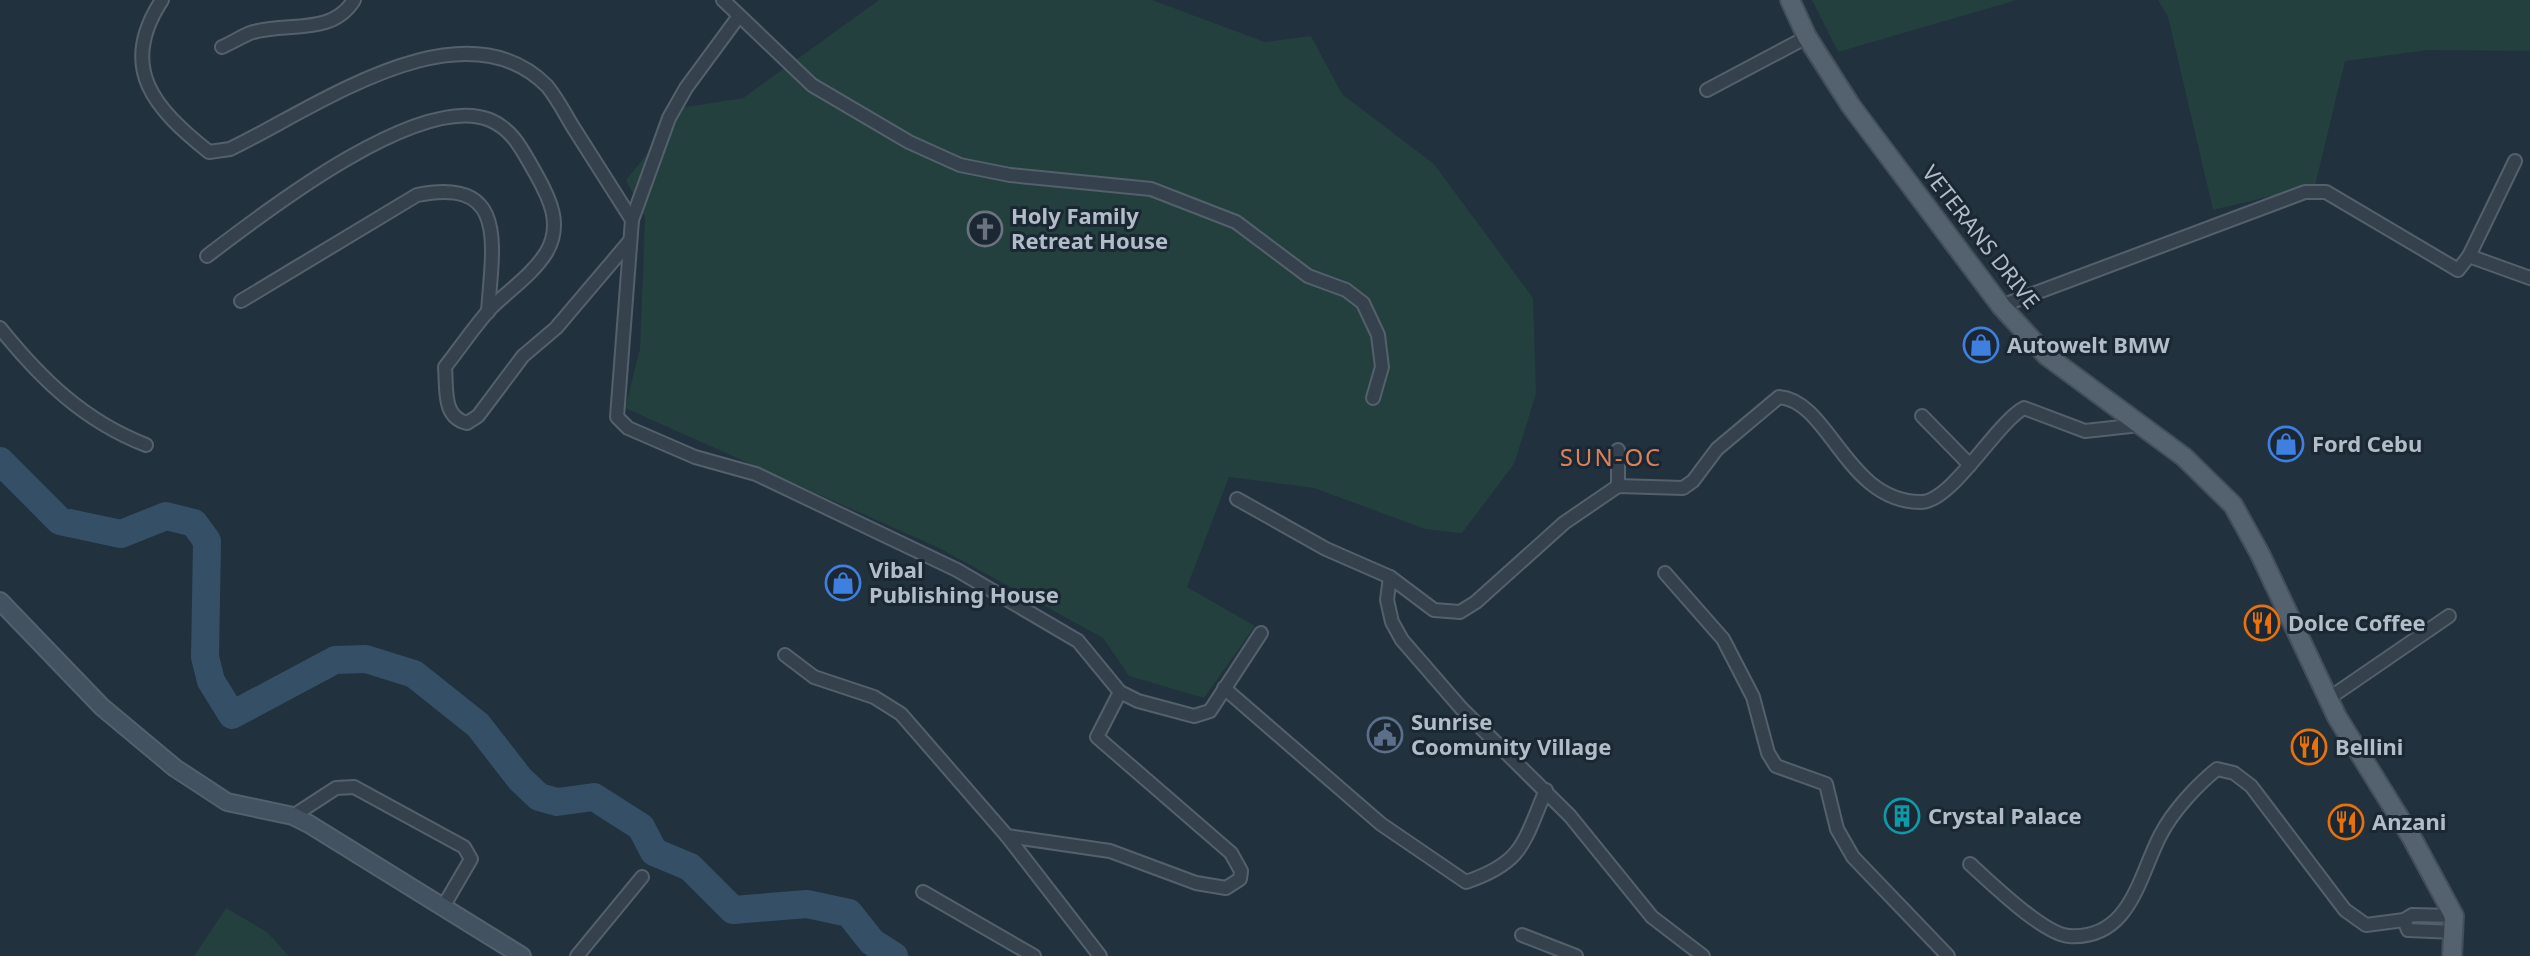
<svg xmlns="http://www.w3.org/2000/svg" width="2530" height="956" font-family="'Noto Sans',sans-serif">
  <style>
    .green { fill: #233f3e }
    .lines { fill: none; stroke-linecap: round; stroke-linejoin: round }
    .river { stroke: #344f66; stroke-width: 28 }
    .street-casing { stroke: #54606b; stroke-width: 16 }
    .secondary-casing { stroke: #54606b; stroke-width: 20 }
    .primary-casing { stroke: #424e59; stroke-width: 22 }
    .street { stroke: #35424e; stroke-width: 12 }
    .secondary { stroke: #435261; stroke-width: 16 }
    .primary { stroke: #53626e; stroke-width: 18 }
    .labels { text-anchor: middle; stroke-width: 6; stroke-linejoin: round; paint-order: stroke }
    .poi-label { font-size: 22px; font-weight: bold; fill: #b1bdc9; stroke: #1b2732; text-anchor: start }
    .street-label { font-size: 22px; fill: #b1bdc9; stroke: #1b2732 }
    .neighbourhood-label { font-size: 24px; letter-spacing: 2px; fill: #db8259; stroke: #1b2732 }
  </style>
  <rect width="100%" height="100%" fill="#21313e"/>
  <g class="green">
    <path d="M879,0H1152L1265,42L1311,36L1342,94L1434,164L1533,298L1536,393L1528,420L1514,464L1462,533L1425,529L1314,488L1229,477L1187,587L1255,626L1204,698L1129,676L1103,638L939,548L625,408L640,349L645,217L626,180L685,107L743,98Z"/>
    <path d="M1812,0H2017L1838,52Z"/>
    <path d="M2158,0H2530V51L2428,50L2345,61L2315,186L2213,210L2168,17Z"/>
    <path d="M226,908L267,932L289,956H194Z"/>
  </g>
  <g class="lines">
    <path class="river" d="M0,461L60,521L121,534L166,516L194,523L207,541L205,657L211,681L232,715L335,660L366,659L414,674L478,725L520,779L539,797L557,802L594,797L641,827L654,852L690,867L733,910L807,904L849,913L872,942L894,956"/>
    <g class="street-casing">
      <g id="street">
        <path d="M162,0C117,68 155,109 209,152L230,149C314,109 462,0 547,86C557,98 565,114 573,127C593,158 612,189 632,220"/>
        <path d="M723,0L812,85L909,142L960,165L1010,175L1151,189L1236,222L1308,276L1346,290L1363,303L1378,335L1382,367L1373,398"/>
        <path d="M739,16L686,88L669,118L632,220L617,417L628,428L695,457L756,474L957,570L1078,641L1120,692L1138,701L1194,716L1210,711L1261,633"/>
        <path d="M222,47C231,43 241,37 250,33C286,21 331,37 354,0"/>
        <path d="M1707,90L1807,37"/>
        <path d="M207,256C262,214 419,91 490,120C514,130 523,152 536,174C550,199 563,225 546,253C532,275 508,291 490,309C474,327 460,348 445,367C447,389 442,417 467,423L478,416L523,356L556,328L629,242"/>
        <path d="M2469,256L2530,278"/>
        <path d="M241,301L417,195C510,176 492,248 488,312"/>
        <path d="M2001,306L2305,192H2326L2458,270L2469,256L2515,161"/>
        <path d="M0,328C41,379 84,421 146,445"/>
        <path d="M1922,416L1970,465"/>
        <path d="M1618,486V450"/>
        <path d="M1237,499L1326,549L1390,577L1434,610L1460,612L1476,602L1564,523L1618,486L1683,488L1693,481L1717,449L1779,397C1830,401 1846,502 1921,502C1952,502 1996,423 2024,408L2085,431L2140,425"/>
        <path d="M1665,573L1723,639L1753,697L1768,753L1776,766L1826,784L1837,829L1853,857L1948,956"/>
        <path d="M1390,577L1387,600L1392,622L1402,640L1461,708L1570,816L1652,917L1703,956"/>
        <path d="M785,655L814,677L874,697L901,714L1007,836L1110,851L1196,883L1226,888L1240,879L1241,871L1231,853L1097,737L1120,692"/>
        <path d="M1224,688L1381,824L1466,882C1524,862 1523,843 1546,790"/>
        <path d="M2328,699L2449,616"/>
        <path d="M293,816L336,788L354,787L464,847L471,859L443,907"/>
        <path d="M1007,836L1100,956"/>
        <path d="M1970,864C1990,882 2043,934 2069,936C2131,940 2139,875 2161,834C2173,811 2197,785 2217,769L2234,773L2251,786L2345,910L2366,925L2404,920L2412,915L2454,916"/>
        <path d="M923,892L1034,956"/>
        <path d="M2404,920L2408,930L2455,932"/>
        <path d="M1522,935L1576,956"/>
        <path d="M577,956L642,877"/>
      </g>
    </g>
    <g class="secondary-casing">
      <path id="secondary" d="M0,601L102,707L175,768L227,802L293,816L309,824L522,956"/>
    </g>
    <g class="primary-casing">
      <path id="primary" d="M1790,0L1807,37L1851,106L2001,306L2047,356L2184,457L2233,505L2260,554L2337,717L2412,838L2454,916L2452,956"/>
    </g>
    <use href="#street" class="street"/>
    <use href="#secondary" class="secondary"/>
    <use href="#primary" class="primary"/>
  </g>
  <defs>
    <g id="church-ring" transform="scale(1.8)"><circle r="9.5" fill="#1b2732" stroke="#6b7280" stroke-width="1.5"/><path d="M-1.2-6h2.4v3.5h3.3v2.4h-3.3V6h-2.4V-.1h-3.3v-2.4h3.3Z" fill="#6b7280"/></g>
    <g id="shop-ring" transform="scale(1.8)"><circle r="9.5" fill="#1b2732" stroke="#3f7fe0" stroke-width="1.5"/><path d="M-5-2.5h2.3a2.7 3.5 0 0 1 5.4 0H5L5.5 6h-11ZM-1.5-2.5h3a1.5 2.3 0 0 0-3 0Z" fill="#3f7fe0"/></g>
    <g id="restaurant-ring" transform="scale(1.8)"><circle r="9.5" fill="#1b2732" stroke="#e8710a" stroke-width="1.5"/><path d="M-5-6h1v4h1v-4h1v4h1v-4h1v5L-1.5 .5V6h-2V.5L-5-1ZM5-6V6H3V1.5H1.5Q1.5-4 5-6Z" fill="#e8710a"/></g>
    <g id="civic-ring" transform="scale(1.8)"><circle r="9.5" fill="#1b2732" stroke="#5c6f8a" stroke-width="1.5"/><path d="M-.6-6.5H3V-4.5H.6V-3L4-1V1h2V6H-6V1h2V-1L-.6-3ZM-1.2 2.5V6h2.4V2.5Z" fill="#5c6f8a"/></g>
    <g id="building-ring" transform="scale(1.8)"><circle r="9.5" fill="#1b2732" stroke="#0f9aa8" stroke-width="1.5"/><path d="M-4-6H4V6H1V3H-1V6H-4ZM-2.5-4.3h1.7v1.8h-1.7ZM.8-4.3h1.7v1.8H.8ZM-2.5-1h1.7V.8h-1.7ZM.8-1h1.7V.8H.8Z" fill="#0f9aa8"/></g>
  </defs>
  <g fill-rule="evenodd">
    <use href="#church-ring" x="985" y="229"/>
    <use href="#shop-ring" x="1981" y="345"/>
    <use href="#shop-ring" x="2286" y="444"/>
    <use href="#shop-ring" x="843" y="583"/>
    <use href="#restaurant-ring" x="2262" y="623"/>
    <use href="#civic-ring" x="1385" y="735"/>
    <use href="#restaurant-ring" x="2309" y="747"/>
    <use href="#building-ring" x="1902" y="816"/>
    <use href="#restaurant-ring" x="2346" y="822"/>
  </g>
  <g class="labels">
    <g class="poi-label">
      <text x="1011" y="224">Holy Family<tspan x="1011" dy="25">Retreat House</tspan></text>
      <text x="2007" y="353">Autowelt BMW</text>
      <text x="2312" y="452">Ford Cebu</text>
      <text x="869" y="578">Vibal<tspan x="869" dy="25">Publishing House</tspan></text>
      <text x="2288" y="631">Dolce Coffee</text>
      <text x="1411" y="730">Sunrise<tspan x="1411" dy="25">Coomunity Village</tspan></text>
      <text x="2335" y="755">Bellini</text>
      <text x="1928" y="824">Crystal Palace</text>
      <text x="2372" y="830">Anzani</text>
    </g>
    <g class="street-label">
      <text transform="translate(1981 237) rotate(52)" y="8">VETERANS DRIVE</text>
    </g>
    <g class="neighbourhood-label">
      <text x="1611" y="466">SUN-OC</text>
    </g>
  </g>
</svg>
